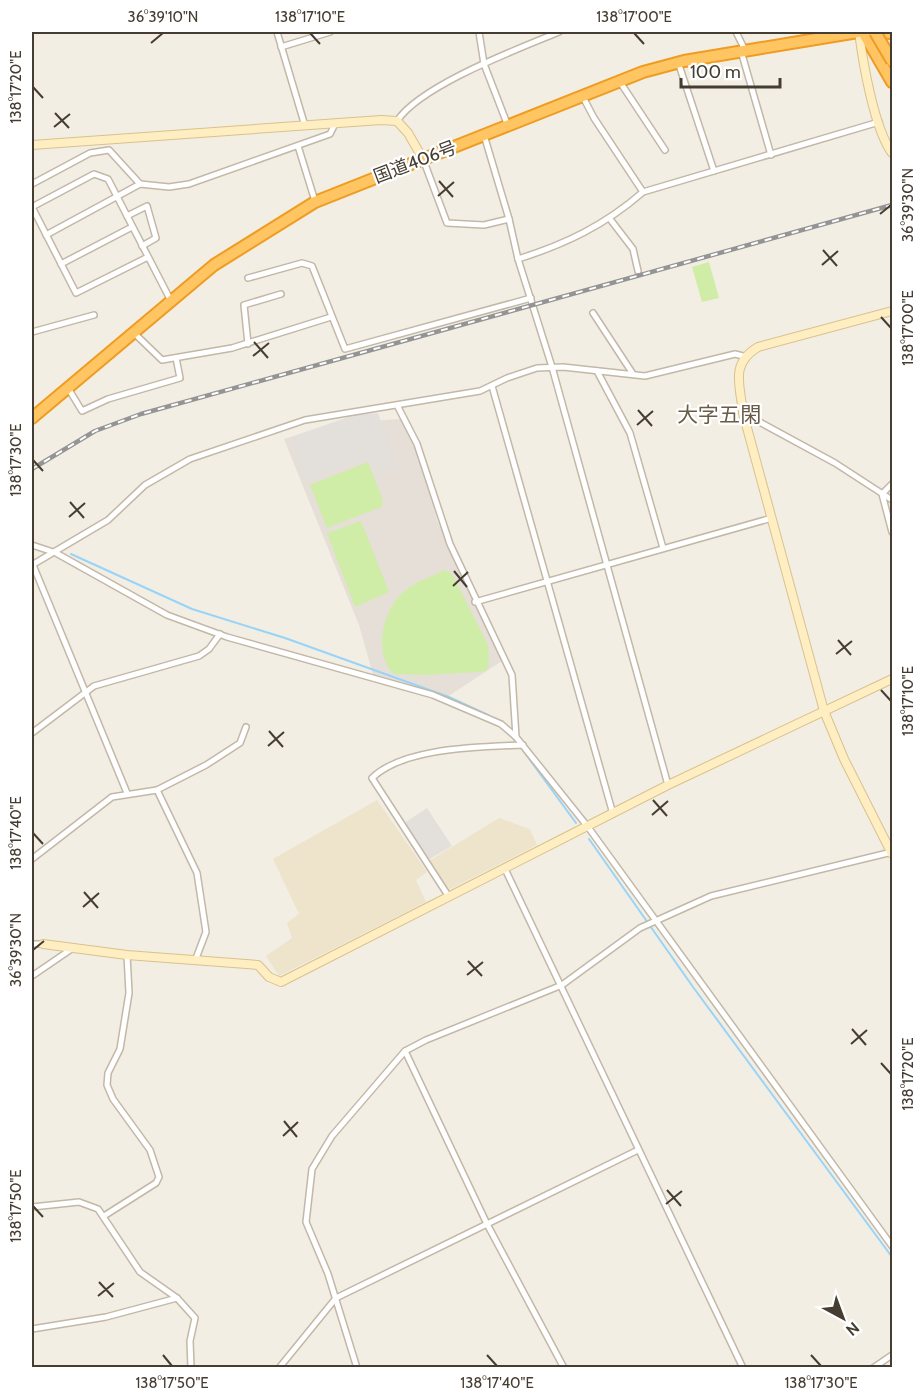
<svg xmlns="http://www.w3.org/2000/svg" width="924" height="1399" font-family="Cabin,'Noto Sans JP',sans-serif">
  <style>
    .industrial { fill: #e5dfd8 }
    .education { fill: #eee3cb }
    .green { fill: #cfeda6 }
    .parking { fill: #e3e0dc }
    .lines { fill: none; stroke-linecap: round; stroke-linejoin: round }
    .stream { stroke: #97d4f8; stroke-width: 2 }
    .street-casing { stroke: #c3b8a7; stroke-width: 8 }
    .secondary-casing { stroke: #d8c28d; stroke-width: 10 }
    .highway-casing { stroke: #ee9c22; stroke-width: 14 }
    .street { stroke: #fff; stroke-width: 5 }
    .secondary { stroke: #ffeec1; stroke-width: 8 }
    .highway { stroke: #ffc562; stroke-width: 10 }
    .rail-casing { stroke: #949494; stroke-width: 4.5 }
    .rail { stroke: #fff; stroke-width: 2; stroke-dasharray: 7; stroke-linecap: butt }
    .highway-bridge-casing { stroke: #ee9c22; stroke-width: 14; stroke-linecap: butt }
    .highway-bridge { stroke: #ffc562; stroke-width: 10 }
    .ticks { fill: none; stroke: #463d32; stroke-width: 2 }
    .labels { text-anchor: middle; stroke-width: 4.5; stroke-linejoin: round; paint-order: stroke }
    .street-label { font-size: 18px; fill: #463d32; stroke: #fff }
    .quarter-label { font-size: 21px; fill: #6a5b48; stroke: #fff }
    .neatline { fill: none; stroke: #463d32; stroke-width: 2 }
    .ticks-label { font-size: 15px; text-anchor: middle; fill: #463d32 }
  </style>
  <rect width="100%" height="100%" fill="#f3eee3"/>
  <path class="industrial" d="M401,419L423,465L437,520L502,661L447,697L374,678L359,625L284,439L338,423Z"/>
  <g class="education">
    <path d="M377,800L427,872L416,880L426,902L279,976L266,956L292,938L287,923L299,914L273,859Z"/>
    <path d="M499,818L530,829L537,845L448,890L429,861Z"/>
  </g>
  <g class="green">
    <path d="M709,262L719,298L702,302L692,267Z"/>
    <path d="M368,462L383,501L381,507L327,528L310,485Z"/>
    <path d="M361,521L389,592L355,607L327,533Z"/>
    <path d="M445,570L452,574L488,645L489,666L486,671L478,672L424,675L394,674C372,653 383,606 407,589C418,581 433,576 445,570Z"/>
  </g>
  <g class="parking">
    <path d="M378,413L397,466L378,474L370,457L308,481L291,437L354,415Z"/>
    <path d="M427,808L452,846L428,860L403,824Z"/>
  </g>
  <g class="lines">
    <g class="stream">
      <path d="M71,554L192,609L285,638L449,697L488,715"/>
      <path d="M522,749L576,823"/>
      <path d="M589,839L693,987L892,1257"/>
    </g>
    <g class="street-casing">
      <g id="street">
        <path d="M277,32L305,126"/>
        <path d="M479,32L484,64L508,126"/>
        <path d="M736,32L745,50"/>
        <path d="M281,47L330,32"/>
        <path d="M741,51L771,155"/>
        <path d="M678,62L714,171"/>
        <path d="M620,82L665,150"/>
        <path d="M583,97L594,118L643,192"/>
        <path d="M397,121C421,85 518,49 559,32"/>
        <path d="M484,135L509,219L518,259L552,367L668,785"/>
        <path d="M298,146L315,201"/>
        <path d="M423,159L447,223L484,225L509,219"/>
        <path d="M32,184L90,153L109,150L140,184L46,235"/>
        <path d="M140,184L169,187L189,184L330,134L335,124"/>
        <path d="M127,216L147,206L156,238L142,246"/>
        <path d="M610,219L633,249L638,271"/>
        <path d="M148,257L76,293L32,207L94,174L108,179C129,219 150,260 171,301"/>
        <path d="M518,259C566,244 605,225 643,192L879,122"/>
        <path d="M61,264L132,227"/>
        <path d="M248,278L302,263L312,266L345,349L531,298"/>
        <path d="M593,313L633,374"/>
        <path d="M32,332L94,315"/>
        <path d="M134,333L162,360L232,348L331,317"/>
        <path d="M248,344L244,305L281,294"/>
        <path d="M597,371L630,433L663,548"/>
        <path d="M492,386L613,814"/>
        <path d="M68,388L82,411L108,399L180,378L176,358"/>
        <path d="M398,407L417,444L450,544L512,675L516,737"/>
        <path d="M743,413L835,463L892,500"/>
        <path d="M892,484L882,494L892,532"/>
        <path d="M32,545L56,553L167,615L227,637L433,695L501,724L516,737L588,827L892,1246"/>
        <path d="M32,565L108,520L145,485L190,459L305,420L480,391L507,378L537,368L563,367L645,376L735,354L743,356"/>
        <path d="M33,565L127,793"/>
        <path d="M475,602L772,518"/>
        <path d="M32,733L94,686L199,656L209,649L220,634"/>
        <path d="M157,790L197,873L206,932L195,961"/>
        <path d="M32,859L112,797L157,790L206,765L240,743L246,727"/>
        <path d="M505,869L743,1368"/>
        <path d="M449,897L372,778C404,747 480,747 523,745"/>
        <path d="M32,944H43"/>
        <path d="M32,976L70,950"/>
        <path d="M405,1051L487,1224L564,1368"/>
        <path d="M32,1207L79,1202L98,1209L140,1272L177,1298L195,1318L190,1341L191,1368"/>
        <path d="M104,1216L156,1183L159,1177L150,1150L113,1099L107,1085L108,1073L120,1049L129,993L127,955"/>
        <path d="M32,1329L106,1317L177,1298"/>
        <path d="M279,1368L336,1298L638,1150"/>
        <path d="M357,1368L328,1274L306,1222L312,1169L332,1136L405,1051L426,1040L562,985L640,928L711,896L892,852"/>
        <path d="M873,1368L892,1355"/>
      </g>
    </g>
    <g class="secondary-casing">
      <g id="secondary">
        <path d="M859,32C863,63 874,128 892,153"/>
        <path d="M32,145L381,120L397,121L408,133L423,159"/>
        <path d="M892,311L758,347C730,364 740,384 743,413L824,711L844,759L892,854"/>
        <path d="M43,944L127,955L258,965L269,977L281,982L668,785L892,679"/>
      </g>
    </g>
    <g class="highway-casing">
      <g id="highway">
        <path d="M863,32L892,82"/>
        <path d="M869,32L892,33"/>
        <path d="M32,418L214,265L315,202L643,72L684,61L858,32"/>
      </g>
    </g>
    <use href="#street" class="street"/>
    <use href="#secondary" class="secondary"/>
    <use href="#highway" class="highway"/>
    <g class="rail-casing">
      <path id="rail" d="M32,469L95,431L141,414L892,205"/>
    </g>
    <use href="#rail" class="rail"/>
    <g class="highway-bridge-casing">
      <path id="highway-bridge" d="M875,32L892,61"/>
    </g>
    <use href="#highway-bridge" class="highway-bridge"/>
  </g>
  <path class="ticks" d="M310,33L320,44M634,33L644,44M151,43L163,33M33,87L43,98M55,113L69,128M54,127L70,114M439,181L453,197M438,196L454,182M880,214L891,205M823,250L837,266M822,265L838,251M881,317L891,328M254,342L268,358M253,356L269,343M638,410L652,426M637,425L653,411M33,460L43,471M70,502L84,518M69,517L85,503M454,571L467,587M453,586L468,572M838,640L851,655M836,654L852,641M881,690L891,701M269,731L283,747M268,746L284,732M653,800L667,816M652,815L668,801M33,833L43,844M84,892L98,908M83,907L99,893M33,950L44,941M468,961L482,976M467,975L483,962M852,1029L866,1045M851,1044L867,1030M881,1063L891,1074M284,1121L297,1137M283,1136L298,1122M667,1190L681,1206M666,1204L682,1191M33,1206L43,1217M99,1282L113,1297M98,1296L114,1283M163,1355L172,1366M487,1355L497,1366M811,1355L821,1366"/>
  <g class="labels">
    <g class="street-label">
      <text transform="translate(415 162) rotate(-21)" y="6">国道406号</text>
    </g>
    <g class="quarter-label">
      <text x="719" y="422">大字五閑</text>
    </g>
  </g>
  <rect width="924" height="1399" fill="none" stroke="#ffffff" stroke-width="66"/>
  <g transform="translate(843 1318) rotate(139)" stroke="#ffffff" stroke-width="4.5" paint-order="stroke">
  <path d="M0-4.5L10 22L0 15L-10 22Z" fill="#463d32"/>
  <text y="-9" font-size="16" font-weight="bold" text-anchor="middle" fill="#463d32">N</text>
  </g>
  <path d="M681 78v9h99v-9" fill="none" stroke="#463d32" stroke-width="3"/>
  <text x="690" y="78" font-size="18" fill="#463d32" stroke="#ffffff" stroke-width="4.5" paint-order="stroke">100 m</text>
  <rect x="33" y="33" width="858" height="1333" class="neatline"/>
  <g class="ticks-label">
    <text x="163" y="22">36°39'10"N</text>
    <text x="310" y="22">138°17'10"E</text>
    <text x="634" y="22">138°17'00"E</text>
    <text transform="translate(16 87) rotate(-90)" y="5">138°17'20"E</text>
    <text transform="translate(908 205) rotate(-90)" y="5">36°39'30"N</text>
    <text transform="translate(908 328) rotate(-90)" y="5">138°17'00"E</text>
    <text transform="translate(16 460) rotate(-90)" y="5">138°17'30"E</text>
    <text transform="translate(908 701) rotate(-90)" y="5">138°17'10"E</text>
    <text transform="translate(16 833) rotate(-90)" y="5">138°17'40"E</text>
    <text transform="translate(16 950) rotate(-90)" y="5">36°39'30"N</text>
    <text transform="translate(908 1074) rotate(-90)" y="5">138°17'20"E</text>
    <text transform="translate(16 1206) rotate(-90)" y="5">138°17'50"E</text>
    <text x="172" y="1388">138°17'50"E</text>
    <text x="497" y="1388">138°17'40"E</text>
    <text x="821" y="1388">138°17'30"E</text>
  </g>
</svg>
